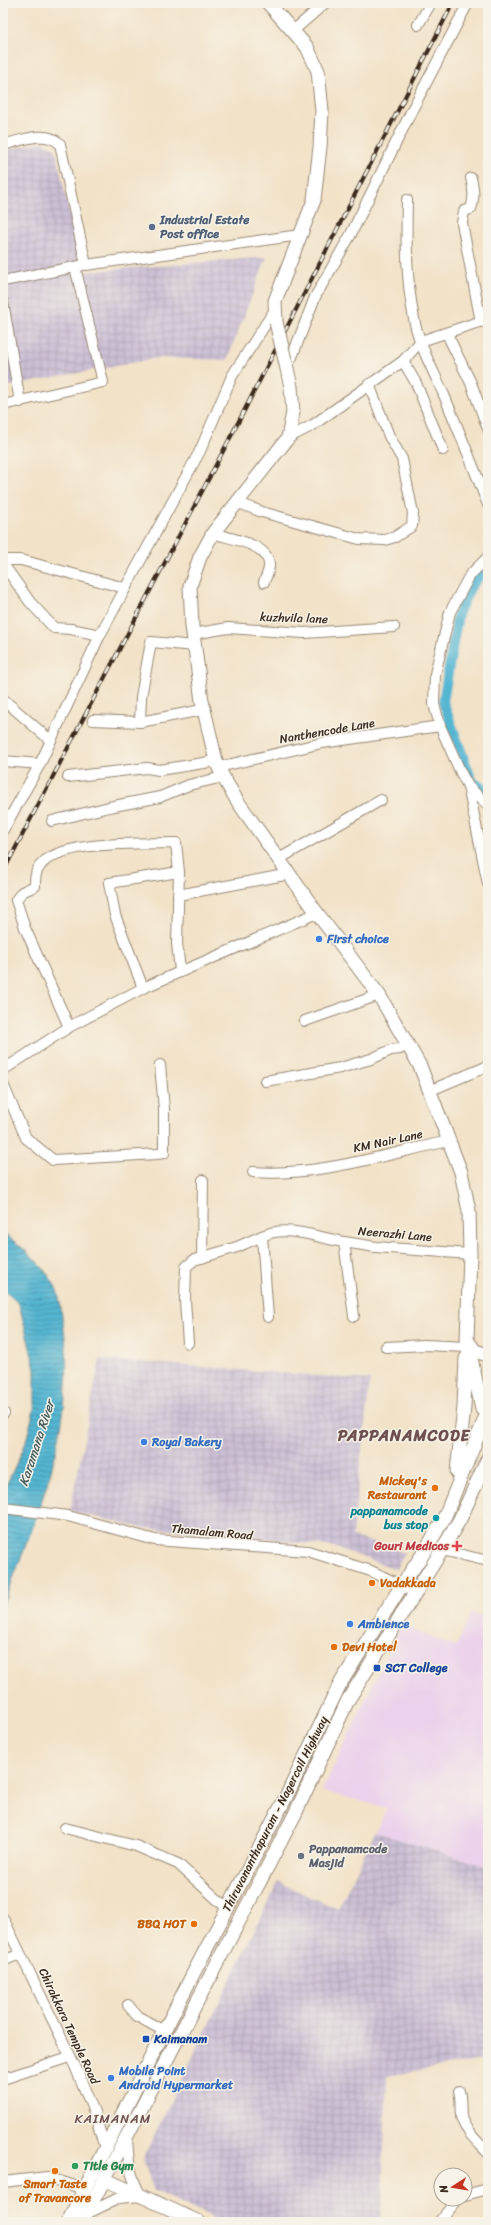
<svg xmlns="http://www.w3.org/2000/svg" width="491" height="2225" font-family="Sriracha,sans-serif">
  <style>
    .built { fill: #ebd1eb }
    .industrial { fill: url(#industrial-grid) }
    .water { fill: url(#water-rules); stroke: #487078 }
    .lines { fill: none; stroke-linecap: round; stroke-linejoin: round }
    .canal { stroke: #54b6d2; stroke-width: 10 }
    .minor-casing { stroke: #968672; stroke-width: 12 }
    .major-casing { stroke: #968672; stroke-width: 15 }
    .minor { stroke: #fff; stroke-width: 10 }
    .major { stroke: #fff; stroke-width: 13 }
    .rail-casing { stroke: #3b2a1e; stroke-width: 4 }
    .rail { stroke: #f7f3e8; stroke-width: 2.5; stroke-dasharray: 8; stroke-linecap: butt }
    .major-bridge-casing { stroke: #968672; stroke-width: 15; stroke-linecap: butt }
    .major-bridge { stroke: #fff; stroke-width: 13 }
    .service-dot { fill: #5c6f8a; stroke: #f7f3e8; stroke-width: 1.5 }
    .shop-dot { fill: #3f7fe0; stroke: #f7f3e8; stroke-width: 1.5 }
    .food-dot { fill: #e8710a; stroke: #f7f3e8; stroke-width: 1.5 }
    .culture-dot { fill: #0f9aa8; stroke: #f7f3e8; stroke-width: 1.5 }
    .health-dot { fill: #e0444e; stroke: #f7f3e8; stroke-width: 1.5 }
    .transit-dot { fill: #1a4fb4; stroke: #f7f3e8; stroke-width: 1.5 }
    .worship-dot { fill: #6b7280; stroke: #f7f3e8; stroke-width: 1.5 }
    .leisure-dot { fill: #2e9e5b; stroke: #f7f3e8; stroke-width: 1.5 }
    .labels { text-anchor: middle; stroke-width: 3; stroke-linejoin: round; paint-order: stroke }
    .service-label { font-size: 12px; font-weight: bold; fill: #4e5e75; stroke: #f7f3e8; text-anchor: start }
    .street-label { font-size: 12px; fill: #3b2a1e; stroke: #f7f3e8 }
    .shop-label { font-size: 12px; font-weight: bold; fill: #366cbe; stroke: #f7f3e8; text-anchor: start }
    .food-label { font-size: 12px; font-weight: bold; fill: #c56008; stroke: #f7f3e8; text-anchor: end }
    .culture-label { font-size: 12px; font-weight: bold; fill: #0d838f; stroke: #f7f3e8; text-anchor: end }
    .health-label { font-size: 12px; font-weight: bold; fill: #be3a42; stroke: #f7f3e8; text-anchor: end }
    .transit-label { font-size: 12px; font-weight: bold; fill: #164399; stroke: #f7f3e8; text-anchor: start }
    .worship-label { font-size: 12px; font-weight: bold; fill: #5b616d; stroke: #f7f3e8; text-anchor: start }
    .leisure-label { font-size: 12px; font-weight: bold; fill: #27864d; stroke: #f7f3e8; text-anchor: start }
    .water-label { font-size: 13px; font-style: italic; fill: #445b5d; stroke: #f7f3e8 }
    .neighbourhood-label { font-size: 13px; letter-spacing: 1px; fill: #6e5050; stroke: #f7f3e8 }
    .district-label { font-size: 16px; font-weight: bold; letter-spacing: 1px; fill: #6e5050; stroke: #f7f3e8 }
  </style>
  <defs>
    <pattern id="industrial-grid" width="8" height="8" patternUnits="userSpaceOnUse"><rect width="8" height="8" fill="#cbbfd5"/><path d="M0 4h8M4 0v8" fill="none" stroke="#afa4b6"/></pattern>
    <pattern id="water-rules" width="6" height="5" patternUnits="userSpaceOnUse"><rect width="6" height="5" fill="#54b6d2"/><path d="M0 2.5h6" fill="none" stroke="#4794aa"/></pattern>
  </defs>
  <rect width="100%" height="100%" fill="#f7f3e8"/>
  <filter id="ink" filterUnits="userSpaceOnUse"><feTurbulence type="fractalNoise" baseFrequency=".025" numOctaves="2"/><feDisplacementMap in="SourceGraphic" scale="8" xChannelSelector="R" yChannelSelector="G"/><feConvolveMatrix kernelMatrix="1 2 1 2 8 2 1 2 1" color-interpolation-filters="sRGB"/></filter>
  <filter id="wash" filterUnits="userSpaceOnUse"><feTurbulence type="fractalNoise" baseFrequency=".012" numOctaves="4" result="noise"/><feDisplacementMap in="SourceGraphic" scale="16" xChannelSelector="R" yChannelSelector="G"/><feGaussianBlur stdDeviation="0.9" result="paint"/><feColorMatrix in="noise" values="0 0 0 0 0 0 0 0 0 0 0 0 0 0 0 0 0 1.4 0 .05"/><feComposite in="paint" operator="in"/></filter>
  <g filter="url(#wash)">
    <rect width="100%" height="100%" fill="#f2e2c7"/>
    <path class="built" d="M471,1613L488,1619V1867L375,1832L387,1808L322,1791L401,1625L456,1647Z"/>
    <g class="industrial">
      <path d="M42,142L55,148L83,272L267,257L227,360L158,358L3,387V151Z"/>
      <path d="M100,1359L370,1380L352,1536L405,1553L396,1569L334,1547L239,1535L143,1528L70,1511Z"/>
      <path d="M375,1832L488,1867V2059L387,2076L381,2222H223L154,2191L143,2159L278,1882L338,1909Z"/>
    </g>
    <path class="water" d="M3,1233C22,1247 42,1263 54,1284C60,1294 61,1311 63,1323C79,1420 38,1514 3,1604V1492L25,1445L35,1406V1368L19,1304L3,1289Z"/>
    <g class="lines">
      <path class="canal" d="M488,565L470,588L458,614L443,702L472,781L488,792"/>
    </g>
  </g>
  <g filter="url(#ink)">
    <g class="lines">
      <g class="minor-casing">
        <g id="minor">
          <path d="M418,25L431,3"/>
          <path d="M293,31L325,3"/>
          <path d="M3,145C20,141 46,129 60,144L86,265L300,235"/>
          <path d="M471,178C474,189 475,198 471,209L464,211L462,223L481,322"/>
          <path d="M407,200C406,240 406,279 414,319C419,345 433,370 444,395C459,431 474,468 488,505"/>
          <path d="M3,281L80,266"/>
          <path d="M3,302L20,402"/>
          <path d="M447,334L471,383L488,429"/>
          <path d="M403,361L416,383L443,450"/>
          <path d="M286,366L292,357L315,297L350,236L413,108L468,3"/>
          <path d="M3,405L103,382L75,267"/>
          <path d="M288,438L313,425L403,361L421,341L488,319"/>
          <path d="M236,502L262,512L359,539L385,540L395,537L412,526L413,513L402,459L389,436L369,384"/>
          <path d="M213,533C230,539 267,543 269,564C270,569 266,577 264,582"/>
          <path d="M488,557L470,575L450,612L435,674L434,704L440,726L461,773L468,786L488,805"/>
          <path d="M3,560H21L125,588"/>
          <path d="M3,564L30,602L54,628L71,629L100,635"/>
          <path d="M193,634L228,628L304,633L394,627"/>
          <path d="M3,699L50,740"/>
          <path d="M93,720L140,722L197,711"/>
          <path d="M140,722L141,697L151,642L195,646"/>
          <path d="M3,761L40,764"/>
          <path d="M219,767L322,743L440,726"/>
          <path d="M68,777L147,768L159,770L216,761"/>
          <path d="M468,786L488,884"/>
          <path d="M52,821L109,807L160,797L189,785L223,777"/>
          <path d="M3,830L40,764L100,635L200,451L232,376L276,308"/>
          <path d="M279,859L381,800"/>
          <path d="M178,895L290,874"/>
          <path d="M143,988L115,915L109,883L179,872"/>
          <path d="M305,1021L379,995"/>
          <path d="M69,1027L25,928L16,900L22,892L35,886C35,879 35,872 40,866C59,839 146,844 176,843L179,872L177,943L180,971"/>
          <path d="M3,1070L69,1027L143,988L317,913"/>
          <path d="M265,1081L340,1068L371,1059L391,1050L400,1049L407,1045"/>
          <path d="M3,1084L26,1138L53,1160L157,1154L164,1153V1109L160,1065"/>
          <path d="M429,1091L488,1066"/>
          <path d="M253,1172C316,1177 387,1154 449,1141"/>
          <path d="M202,1258L203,1180"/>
          <path d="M354,1316L344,1242L376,1247L470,1254"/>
          <path d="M268,1317L262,1236C287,1224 318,1238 344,1242"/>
          <path d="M188,1343L185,1301L186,1267L194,1260L237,1247L262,1236"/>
          <path d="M386,1347L425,1345L467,1347"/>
          <path d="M3,1413H4"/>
          <path d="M3,1508L68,1516L155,1540L308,1551L371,1571L415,1592"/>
          <path d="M442,1550L488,1561"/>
          <path d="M65,1828L136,1846L178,1864L228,1909"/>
          <path d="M3,1918L75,2066L94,2112L105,2148"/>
          <path d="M3,1961L20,1954"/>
          <path d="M128,2005L137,2016L164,2031"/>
          <path d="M3,2079L69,2057"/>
          <path d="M459,2091C462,2100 459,2111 462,2120C467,2133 479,2143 488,2153"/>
          <path d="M3,2182L47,2177L84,2189"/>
          <path d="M465,2195L488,2189"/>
          <path d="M86,2214L119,2198L141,2196C129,2174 128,2160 127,2136"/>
          <path d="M439,2222L458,2199"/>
        </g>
      </g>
      <g class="major-casing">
        <g id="major">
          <path d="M268,3L307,47L318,71L322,111L320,147L314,200L275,301L276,322"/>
          <path d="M286,364L291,387L293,412L288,438L213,533L200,557L190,586L192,626L202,701L216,761L223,777L238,802L317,913L379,995L420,1066L461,1172L469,1211L470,1254L467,1340L482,1409L488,1415"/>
          <path d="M467,1340L475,1351L488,1355"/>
          <path d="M457,1472L464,1407L466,1358"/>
          <path d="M104,2179L199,2222"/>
          <path d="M68,2222L193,1974L286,1797L340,1684L402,1585L427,1548L445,1516L488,1411"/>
          <path d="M82,2222L295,1814L348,1700L442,1550L460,1519L488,1458"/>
        </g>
      </g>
      <use href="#minor" class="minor"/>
      <use href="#major" class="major"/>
      <g class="rail-casing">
        <path id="rail" d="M3,872L242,415L453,3"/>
      </g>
      <use href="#rail" class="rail"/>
      <g class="major-bridge-casing">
        <path id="major-bridge" d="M276,322L286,364"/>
      </g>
      <use href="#major-bridge" class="major-bridge"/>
    </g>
  </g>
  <circle class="service-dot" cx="152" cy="227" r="4"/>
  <g class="shop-dot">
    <circle cx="319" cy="939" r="4"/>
    <circle cx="144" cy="1442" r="4"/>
    <circle cx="350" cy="1624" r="4"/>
    <circle cx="111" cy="2078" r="4"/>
  </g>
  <g class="food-dot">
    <circle cx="435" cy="1488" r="4"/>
    <circle cx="372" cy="1583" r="4"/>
    <circle cx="334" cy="1647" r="4"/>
    <circle cx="194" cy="1924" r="4"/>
    <circle cx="55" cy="2171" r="4"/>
  </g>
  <circle class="culture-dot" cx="436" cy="1518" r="4"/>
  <path class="health-dot" d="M455 1540h4v4h4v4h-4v4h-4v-4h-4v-4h4z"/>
  <g class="transit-dot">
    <rect x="373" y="1664" width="8" height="8" rx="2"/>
    <rect x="142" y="2035" width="8" height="8" rx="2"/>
  </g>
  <circle class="worship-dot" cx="301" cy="1856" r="4"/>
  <circle class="leisure-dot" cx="75" cy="2166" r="4"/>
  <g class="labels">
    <g class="service-label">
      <text x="160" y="224">Industrial Estate<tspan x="160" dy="14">Post office</tspan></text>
    </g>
    <g class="street-label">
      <text transform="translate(294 618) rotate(2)" y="4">kuzhvila lane</text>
      <text transform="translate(327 731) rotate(-10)" y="4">Nanthencode Lane</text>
      <text transform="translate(388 1141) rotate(-12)" y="4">KM Nair Lane</text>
      <text transform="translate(395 1234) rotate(5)" y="4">Neerazhi Lane</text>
      <text transform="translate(212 1532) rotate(5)" y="4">Thamalam Road</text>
      <text transform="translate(275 1814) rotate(-63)" y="4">Thiruvananthapuram - Nagercoil Highway</text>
      <text transform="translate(69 2026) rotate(65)" y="4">Chirakkara Temple Road</text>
    </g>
    <g class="shop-label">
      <text x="327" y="943">First choice</text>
      <text x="152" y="1446">Royal Bakery</text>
      <text x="358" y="1628">Ambience</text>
      <text x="119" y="2075">Mobile Point<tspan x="119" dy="14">Android Hypermarket</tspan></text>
    </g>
    <g class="food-label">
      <text x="427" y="1485">Mickey's<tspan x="427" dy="14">Restaurant</tspan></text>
      <text x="380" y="1587" text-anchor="start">Vadakkada</text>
      <text x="342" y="1651" text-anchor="start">Devi Hotel</text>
      <text x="186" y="1928">BBQ HOT</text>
      <text x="55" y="2188" text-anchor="middle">Smart Taste<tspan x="55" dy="14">of Travancore</tspan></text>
    </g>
    <g class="culture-label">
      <text x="428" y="1515">pappanamcode<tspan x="428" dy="14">bus stop</tspan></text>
    </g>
    <g class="health-label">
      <text x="449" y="1550">Gouri Medicos</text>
    </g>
    <g class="transit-label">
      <text x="385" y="1672">SCT College</text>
      <text x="154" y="2043">Kaimanam</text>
    </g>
    <g class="worship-label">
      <text x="309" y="1853">Pappanamcode<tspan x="309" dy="14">Masjid</tspan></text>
    </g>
    <g class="leisure-label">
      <text x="83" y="2170">Title Gym</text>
    </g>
    <g class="water-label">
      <text transform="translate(36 1443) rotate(-72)" y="5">Karamana River</text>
    </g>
    <g class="neighbourhood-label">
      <text x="113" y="2123">KAIMANAM</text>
    </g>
    <g class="district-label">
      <text x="404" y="1441">PAPPANAMCODE</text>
    </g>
  </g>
  <rect width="491" height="2225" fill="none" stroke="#f7f3e8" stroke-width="16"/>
  <g transform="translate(453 2187) rotate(258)"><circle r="19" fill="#f7f3e8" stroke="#aca397"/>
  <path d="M0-3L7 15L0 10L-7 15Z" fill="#c8321e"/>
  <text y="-6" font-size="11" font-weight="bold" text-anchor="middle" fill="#3b2a1e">N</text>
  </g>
</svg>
